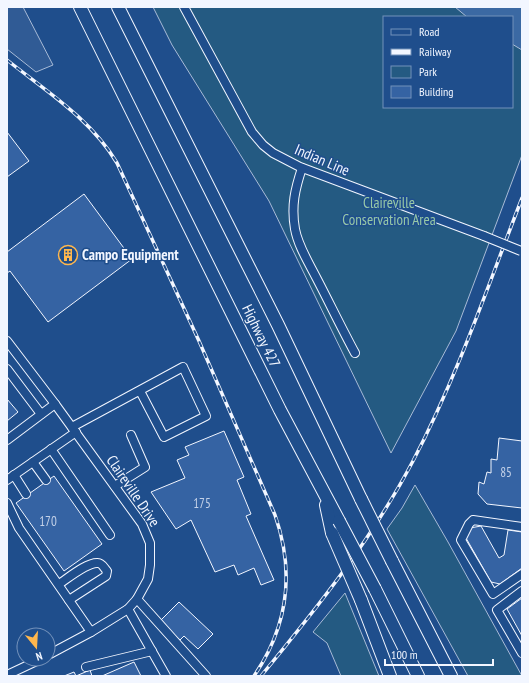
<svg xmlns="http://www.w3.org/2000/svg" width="529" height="683" font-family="'PT Sans Narrow',sans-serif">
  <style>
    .green { fill: #245a82; stroke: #a8bbd7; fill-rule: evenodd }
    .parking { fill: #305b95; stroke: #a8bbd7 }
    .water { fill: #3b69a3; stroke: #a8bbd7 }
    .building { fill: #3563a3; stroke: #f2f6ff }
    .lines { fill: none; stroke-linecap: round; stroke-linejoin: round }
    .minor-casing { stroke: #f2f6ff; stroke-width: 10 }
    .highway-casing { stroke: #f2f6ff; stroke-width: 14 }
    .minor { stroke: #1f4e8c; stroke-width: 8 }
    .highway { stroke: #1f4e8c; stroke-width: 12 }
    .rail-casing { stroke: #f2f6ff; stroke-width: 3.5 }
    .rail { stroke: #1f4e8c; stroke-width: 2; stroke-dasharray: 6; stroke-linecap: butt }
    .minor-bridge-casing { stroke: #f2f6ff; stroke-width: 10; stroke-linecap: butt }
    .highway-bridge-casing { stroke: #f2f6ff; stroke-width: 14; stroke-linecap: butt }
    .minor-bridge { stroke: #1f4e8c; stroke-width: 8 }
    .highway-bridge { stroke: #1f4e8c; stroke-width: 12 }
    .labels { text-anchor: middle; stroke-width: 3; stroke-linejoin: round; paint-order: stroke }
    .number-label { font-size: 13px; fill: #c3d1e8 }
    .street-label { font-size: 15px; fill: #f2f6ff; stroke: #1f4e8c }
    .park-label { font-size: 15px; fill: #97c8a6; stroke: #1f4e8c }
    .poi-label { font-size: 15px; font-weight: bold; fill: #f2f6ff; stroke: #1f4e8c; text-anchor: start }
  </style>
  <rect width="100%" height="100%" fill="#1f4e8c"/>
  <g class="green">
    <path d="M153,7H522V155L456,331L391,453L269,201L172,45ZM384,17H512V107H384Z"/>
    <path d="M415,485L448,542L522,676H468L387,529L402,508Z"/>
    <path d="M345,593L379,676H341L327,643L313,632Z"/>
  </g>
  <path class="parking" d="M7,7H23L53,65L36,72L7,49Z"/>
  <path class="water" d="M455,7H522V50L512,44V17H467Z"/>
  <g class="building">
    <path d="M7,132L29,161L7,177Z"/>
    <path d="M84,194L132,259L48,322L10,271L7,273V252Z"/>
    <path d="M7,399L18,412L7,421Z"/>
    <path d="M224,431L244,477L237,480L251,514L246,516L274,580L261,585L254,568L238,575L234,565L215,572L191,520L176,529L151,492L185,478L177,460L189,455L185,447Z"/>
    <path d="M499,438L522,441V508L487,504L478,494L479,482L484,484L487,472L491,473V459L497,460Z"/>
    <path d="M54,476L102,544L64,571L16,503Z"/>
    <path d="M481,526L499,558L504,555L508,530L522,532V568L500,584L491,582L466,538L470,528Z"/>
    <path d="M522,598V636L507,609Z"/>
    <path d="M179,602L213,634L198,649L184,636L180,640L160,621Z"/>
    <path d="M134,662L141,676H102Z"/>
    <path d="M90,670L92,676H64L74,672L76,676Z"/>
  </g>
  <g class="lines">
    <g class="minor-casing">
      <g id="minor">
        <path d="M184,7L252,132L263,145L273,153L300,167L484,236"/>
        <path d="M302,168C295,189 291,206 295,229C298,246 309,263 317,279C330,304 342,329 355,353"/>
        <path d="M7,341L55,404L142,524L150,543V565L148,579L137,599L128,609L91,632L48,655"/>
        <path d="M7,369L41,414"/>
        <path d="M72,427L183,367L206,416L164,437L140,391"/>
        <path d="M7,440L55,404"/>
        <path d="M51,449L110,535"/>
        <path d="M33,462L46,480"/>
        <path d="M14,475L26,494"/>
        <path d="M7,480L76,432"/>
        <path d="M115,486L145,467L131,435"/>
        <path d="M7,503L19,528L91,632"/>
        <path d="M522,527L473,520L469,524L461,540L493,594L522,574"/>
        <path d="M59,584C67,579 87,562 98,563C102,563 104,568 107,571L106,576L69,600"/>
        <path d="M522,591L497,610L522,653"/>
        <path d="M137,599L206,676"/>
        <path d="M128,609L166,676"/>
        <path d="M86,667L152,651"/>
        <path d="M7,675L41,659"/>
      </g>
    </g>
    <g class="highway-casing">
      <g id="highway">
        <path d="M80,7L280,410L339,521"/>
        <path d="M118,7L278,325L361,499"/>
        <path d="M326,505L332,533"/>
        <path d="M392,561L451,676"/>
        <path d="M375,589L418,676"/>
        <path d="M361,600L390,676"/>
      </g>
    </g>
    <use href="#minor" class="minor"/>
    <use href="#highway" class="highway"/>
    <g class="rail-casing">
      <g id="rail">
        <path d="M7,60C46,91 91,119 117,163L199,341L275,515C295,572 288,626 254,676"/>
        <path d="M261,676C317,608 372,539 413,461C457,377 488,286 522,198"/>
      </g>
    </g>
    <use href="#rail" class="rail"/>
    <g class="minor-bridge-casing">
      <path id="minor-bridge" d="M484,236L521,251"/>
    </g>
    <g class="highway-bridge-casing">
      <g id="highway-bridge">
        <path d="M361,499L392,561"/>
        <path d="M339,521L375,589"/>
        <path d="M332,533L361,600"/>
      </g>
    </g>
    <use href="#minor-bridge" class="minor-bridge"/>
    <use href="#highway-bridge" class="highway-bridge"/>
  </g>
  <defs>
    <g id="building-ring" transform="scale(1)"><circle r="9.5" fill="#1f4e8c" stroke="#ffb74d" stroke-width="1.5"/><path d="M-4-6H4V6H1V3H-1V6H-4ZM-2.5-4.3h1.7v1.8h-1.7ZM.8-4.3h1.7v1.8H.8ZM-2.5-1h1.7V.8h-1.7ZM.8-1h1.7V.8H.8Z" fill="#ffb74d"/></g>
  </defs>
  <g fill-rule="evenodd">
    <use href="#building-ring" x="68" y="255"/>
  </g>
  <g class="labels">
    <g class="number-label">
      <text x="506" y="477">85</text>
      <text x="202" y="508">175</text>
      <text x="48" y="526">170</text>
    </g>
    <g class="street-label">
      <text transform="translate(322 160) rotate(23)" y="5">Indian Line</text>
      <text transform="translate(261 336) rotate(64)" y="5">Highway 427</text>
      <text transform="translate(133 491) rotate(56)" y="5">Claireville Drive</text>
    </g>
    <g class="park-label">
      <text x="389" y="208">Claireville<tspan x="389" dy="17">Conservation Area</tspan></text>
    </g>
    <g class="poi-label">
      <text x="82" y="260">Campo Equipment</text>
    </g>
  </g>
  <rect width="529" height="683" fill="none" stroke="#f2f6ff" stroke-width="16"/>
  <rect x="383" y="16" width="130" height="92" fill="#1f4e8c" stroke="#7391ba"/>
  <rect x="391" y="29" width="20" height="6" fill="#1f4e8c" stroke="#7391ba"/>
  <text x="419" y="36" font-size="12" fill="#f2f6ff">Road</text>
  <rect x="391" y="49" width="20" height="6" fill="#f2f6ff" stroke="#7391ba"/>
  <text x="419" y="56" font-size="12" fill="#f2f6ff">Railway</text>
  <rect x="391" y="66" width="20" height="12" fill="#245a82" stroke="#7391ba"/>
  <text x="419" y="76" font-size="12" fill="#f2f6ff">Park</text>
  <rect x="391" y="86" width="20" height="12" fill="#3563a3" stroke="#7391ba"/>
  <text x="419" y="96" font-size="12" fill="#f2f6ff">Building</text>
  <g transform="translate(36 647) rotate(162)"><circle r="19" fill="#1f4e8c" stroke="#7391ba"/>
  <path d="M0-3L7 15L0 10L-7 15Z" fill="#ffb74d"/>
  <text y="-6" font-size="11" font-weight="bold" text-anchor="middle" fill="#f2f6ff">N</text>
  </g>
  <path d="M385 659v6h108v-6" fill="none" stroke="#f2f6ff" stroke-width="2"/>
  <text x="391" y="659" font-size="12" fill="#f2f6ff" stroke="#1f4e8c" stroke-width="3" paint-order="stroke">100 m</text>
</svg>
